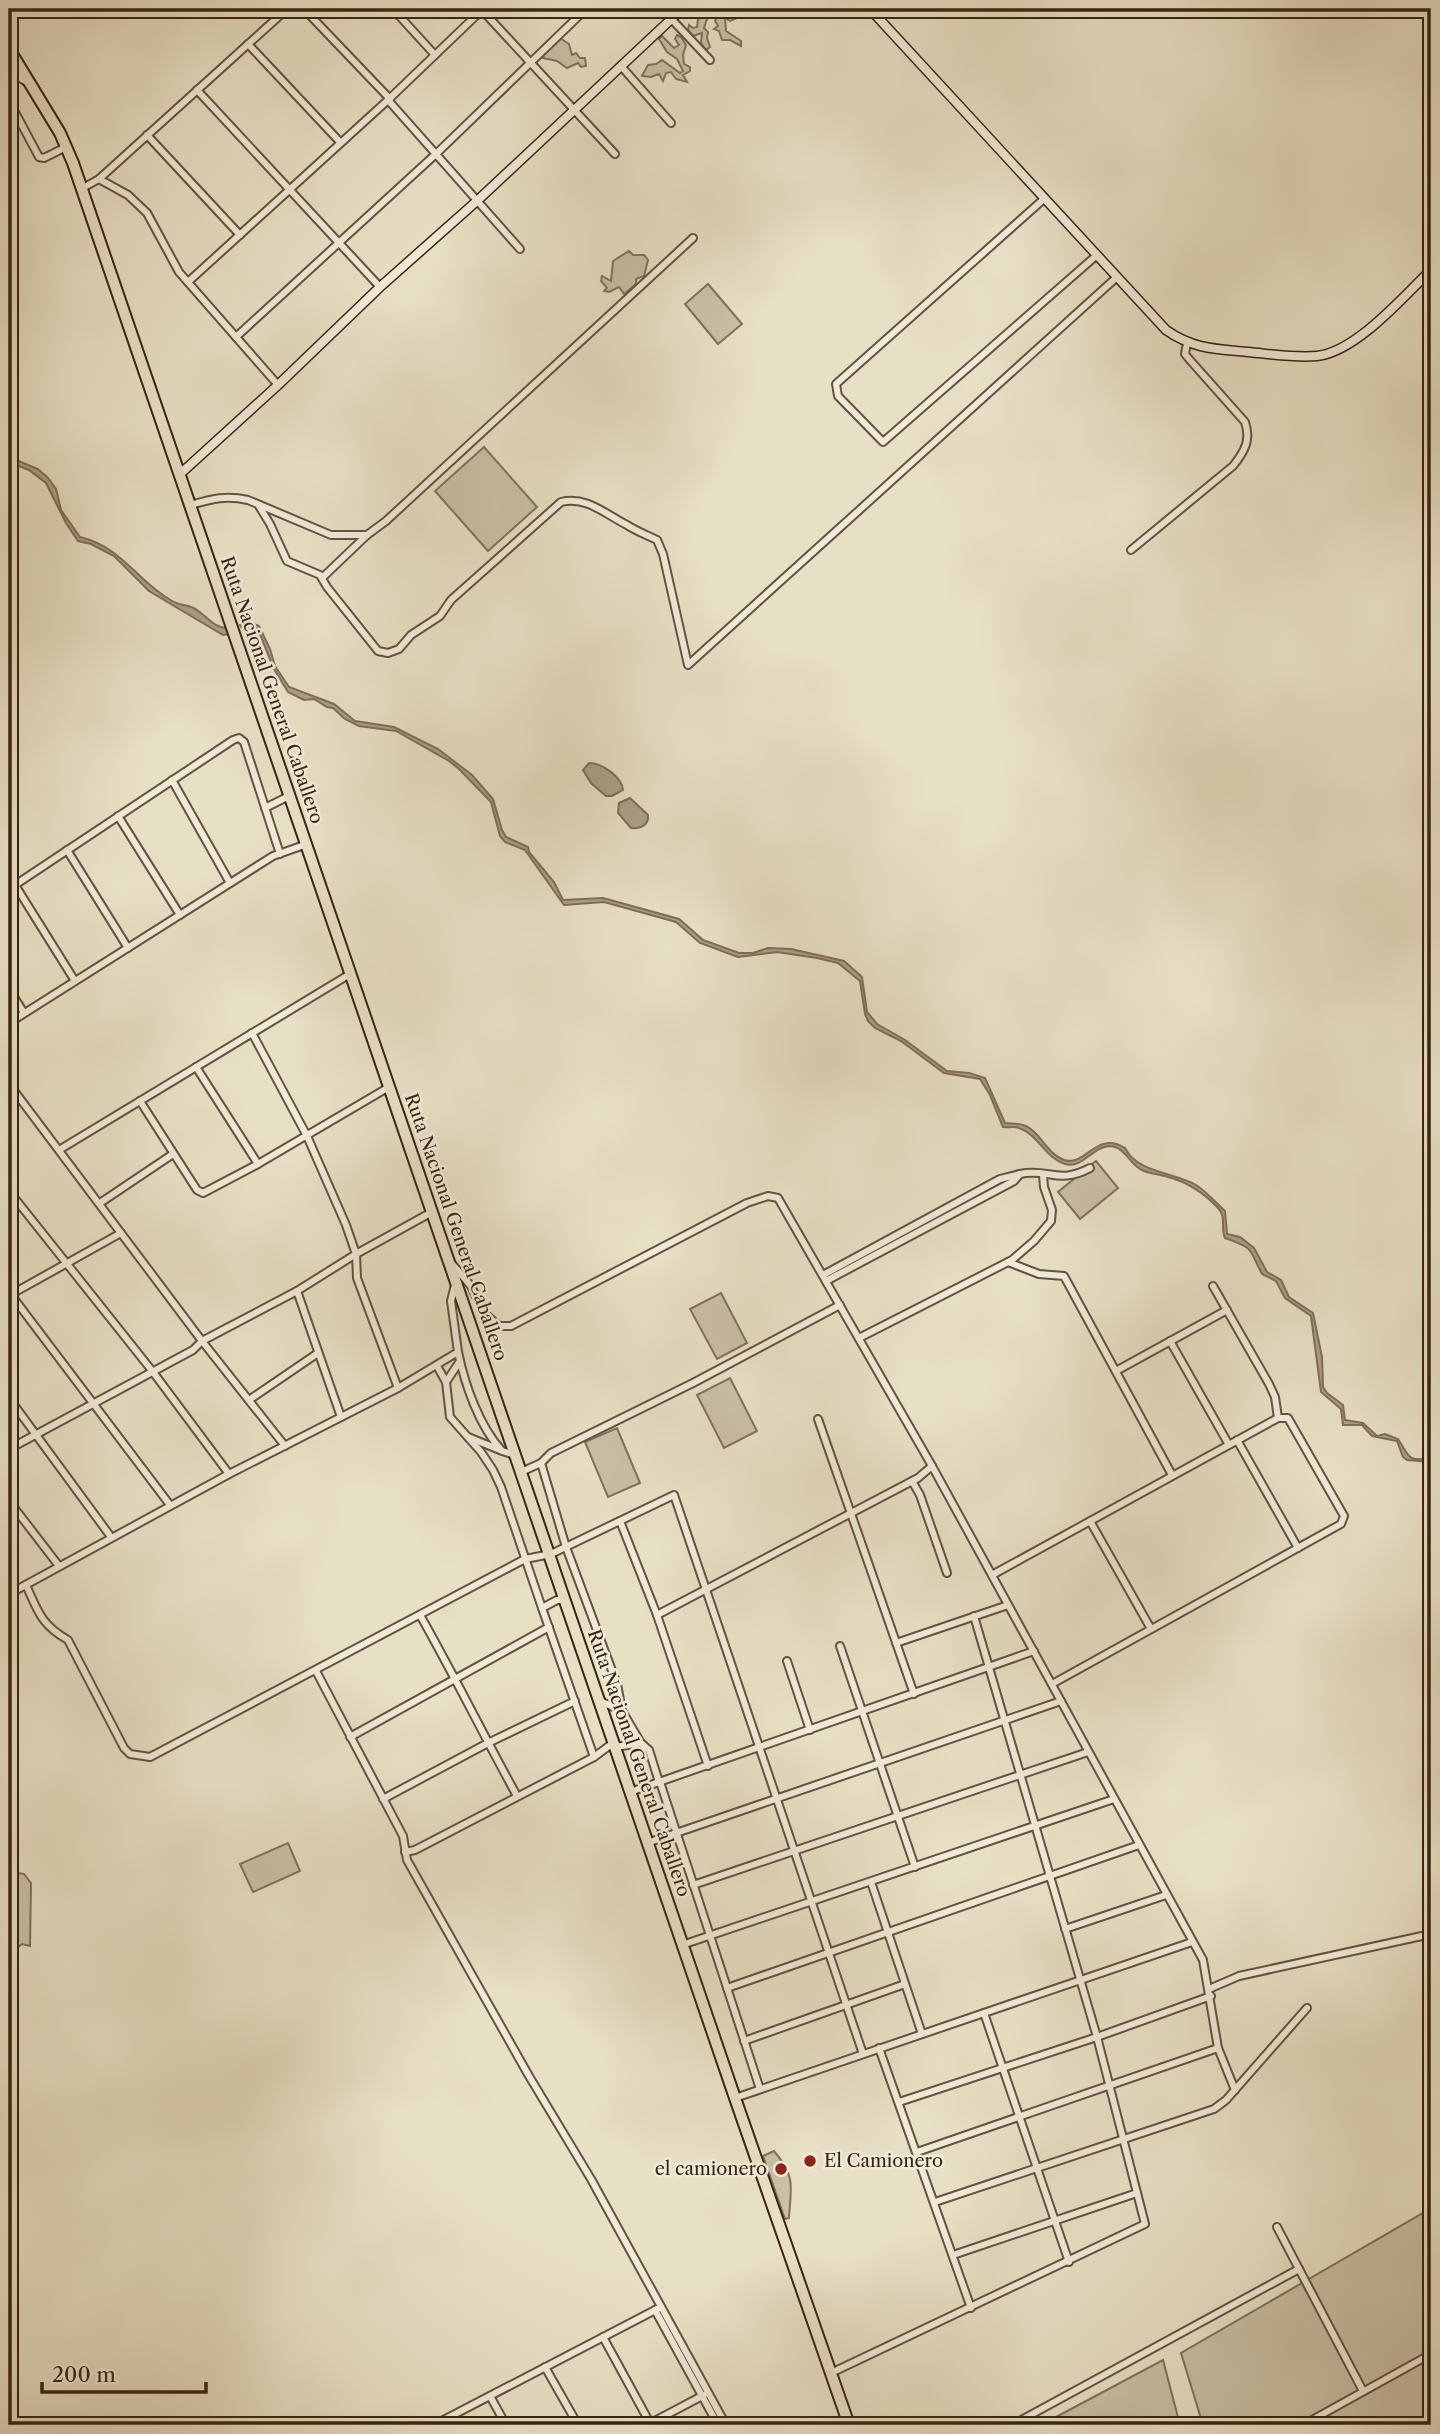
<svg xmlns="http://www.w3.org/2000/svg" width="1440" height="2434" font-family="'Libre Caslon Text',serif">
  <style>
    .green { fill: #cac0a6; stroke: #81725c; stroke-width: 2 }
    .water { fill: #aca088; stroke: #7e6e58; stroke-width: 2 }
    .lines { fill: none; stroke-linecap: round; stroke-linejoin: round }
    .street-casing { stroke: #64533e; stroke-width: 10 }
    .secondary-casing { stroke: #382411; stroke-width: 11 }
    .highway-casing { stroke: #382411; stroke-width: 14 }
    .street { stroke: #f0ebd9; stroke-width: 6 }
    .secondary { stroke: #f0ebd9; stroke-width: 8 }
    .highway { stroke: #e8e0c5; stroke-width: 10 }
    .poi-dot { fill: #8f2418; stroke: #f0ebd9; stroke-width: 2.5 }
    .labels { text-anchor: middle; stroke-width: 5; stroke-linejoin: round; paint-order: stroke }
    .street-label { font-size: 18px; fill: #382411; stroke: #f0ebd9 }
    .poi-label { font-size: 18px; fill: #382411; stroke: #f0ebd9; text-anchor: start }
  </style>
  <rect width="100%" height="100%" fill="#e8e0c5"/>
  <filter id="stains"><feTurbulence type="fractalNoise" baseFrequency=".00286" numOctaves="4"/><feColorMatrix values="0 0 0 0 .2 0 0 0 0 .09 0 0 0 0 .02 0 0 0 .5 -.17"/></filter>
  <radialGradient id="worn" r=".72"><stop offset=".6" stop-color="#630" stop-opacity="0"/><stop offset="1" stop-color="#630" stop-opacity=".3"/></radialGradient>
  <g class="green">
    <path d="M698,9H727L731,15L737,14V18L730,21L725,18L726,31L741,41V46L730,40H722L719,31L714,29L718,26L715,21L717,17L712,15L707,19L704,28L708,32L707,38L710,47L706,50L701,43L702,33L693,36L688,30L689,25L693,28L697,27L698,19L703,17Z"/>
    <path d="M677,35L681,37L686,45L683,55L684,64L690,67V71L683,75L687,82L676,79L671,72L666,73L663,81L659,74L651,77L642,76L648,65L656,64L662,60L680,73L683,71L677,59L667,52L659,39L662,36L674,48L679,45L675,39Z"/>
    <path d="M557,36L569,44L572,55L576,53L580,58H585L586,66L581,67L578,63L567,68L557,61L543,58L546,48Z"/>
    <path d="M629,251L633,255H644L648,260L644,276L636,279V284L624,294L619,287L609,292L604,291L607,288L601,281L602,276L611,281L613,261Z"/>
    <path d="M708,284L742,324L718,344L685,304Z"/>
    <path d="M484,447L537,507L488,551L435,491Z"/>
    <path d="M1096,1161L1118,1188L1080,1219L1058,1192Z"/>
    <path d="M721,1293L747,1343L717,1359L690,1309Z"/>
    <path d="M730,1378L757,1431L724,1448L697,1395Z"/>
    <path d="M617,1428L640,1483L608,1497L585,1442Z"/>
    <path d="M288,1843L300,1871L253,1892L240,1864Z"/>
    <path d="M17,1873L24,1874L31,1883L30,1946L22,1944L17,1948L12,1945L9,1948V1894L12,1891L9,1887V1880Z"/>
    <path d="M774,2151C796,2177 791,2186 789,2218L785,2219L763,2156Z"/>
    <path d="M1423,2213L1431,2283V2419L1420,2425H1203L1181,2353Z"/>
    <path d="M1163,2360L1180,2425H1041Z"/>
  </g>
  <g class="water">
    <path d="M9,457L38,469L48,478L56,489L61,510L80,537C124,548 136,581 172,601C180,606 190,604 197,610C207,617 216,629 228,628L230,634L223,635L149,591L114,556L91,544L78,541L66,523L46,483L29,470L9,462Z"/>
    <path d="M250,622L259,626L270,649L275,666L289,687L334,704L355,721L394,727L438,749L472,775L493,799L502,830L506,837L528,847L529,852L554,882L563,900L603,898L679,919L703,940L739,953H753L768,948L791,949L844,961L862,977L867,1012L877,1024L905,1040L947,1071L969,1073L985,1078L1005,1123C1012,1124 1019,1123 1026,1126C1041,1133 1047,1154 1064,1160C1086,1167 1096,1130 1125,1148C1137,1173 1174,1172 1196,1185C1207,1192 1216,1203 1225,1211L1227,1234L1240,1237L1254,1248L1267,1272L1281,1280L1289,1297L1313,1313L1322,1357L1323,1387L1327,1393L1343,1405L1345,1420L1363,1423L1377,1436L1385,1434L1398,1439C1410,1457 1407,1462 1431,1458V1462L1407,1460L1403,1457L1397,1441L1372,1436L1362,1425H1343L1341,1409L1321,1392L1311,1316L1285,1298L1276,1281L1262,1274C1248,1248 1256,1249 1225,1238C1220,1228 1227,1217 1218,1208C1205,1194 1187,1182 1168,1177C1159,1174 1150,1174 1142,1170C1129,1164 1125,1146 1109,1146C1092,1147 1083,1169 1065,1164C1045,1158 1038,1134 1019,1128C1014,1126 1009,1128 1003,1127L990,1095L980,1079L944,1073L901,1041L875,1028L868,1021L865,1014L860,981L838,963L817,958L777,952L738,957L700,943L676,922L604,902L564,905L525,850L505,842L500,836L491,802L459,769L449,761L396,731L359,726L345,719L333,708L327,707L314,699L304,700L288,692L274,669L259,632L256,628H242L240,625Z"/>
    <path d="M589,763C602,763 622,777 623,790L612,796H606L591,783L583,770Z"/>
    <path d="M630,798L648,815C649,825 641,829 631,828L618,813L619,803Z"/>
  </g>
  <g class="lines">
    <g class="street-casing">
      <g id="street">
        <path d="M304,9L390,99"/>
        <path d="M393,9L435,55"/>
        <path d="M481,9L615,154"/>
        <path d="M662,9L710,60"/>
        <path d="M748,9L752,13"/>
        <path d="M248,44L340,142"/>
        <path d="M621,66L671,123"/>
        <path d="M9,71L25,81"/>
        <path d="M197,90L380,287"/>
        <path d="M388,100L520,249"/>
        <path d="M9,101L39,157L44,158L66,147"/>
        <path d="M147,135L240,235"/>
        <path d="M99,179L128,195L147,213L179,272L278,385"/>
        <path d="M81,189L99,179L287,9"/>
        <path d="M1045,198L836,384L838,396L883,442L1097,255"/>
        <path d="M188,282L388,100L483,9"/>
        <path d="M236,337L437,153L586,9"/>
        <path d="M190,505C212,499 225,495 248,500L331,535H367L386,521L693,238"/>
        <path d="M259,506L270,524L287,561L320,575L327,587L378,651L388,653L399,649L411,635L440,616L451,600L561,502C587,496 605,514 627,525C636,531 647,535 657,540L663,554L688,665L1117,277"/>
        <path d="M1131,550L1233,466C1245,451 1251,440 1245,422L1189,359L1185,354L1187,343"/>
        <path d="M322,578L367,535"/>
        <path d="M172,780L230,883"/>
        <path d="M265,808L291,795"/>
        <path d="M9,812L13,809"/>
        <path d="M118,816L180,915"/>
        <path d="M67,850L128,948"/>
        <path d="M15,885L75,981"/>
        <path d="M9,889L233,740L239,738L244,742L280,854"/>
        <path d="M9,989L24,1013"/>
        <path d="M9,1023L273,856L307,844"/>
        <path d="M252,1033L307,1136L346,1225L356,1254L357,1278L398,1388"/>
        <path d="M196,1067L258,1164"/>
        <path d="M9,1084L202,1341L285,1446"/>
        <path d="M140,1101L197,1190L203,1193L258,1164L389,1087"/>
        <path d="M59,1150L350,974"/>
        <path d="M1020,1174C1049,1168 1058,1185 1090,1168"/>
        <path d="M9,1191L153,1372L229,1474"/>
        <path d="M100,1203L173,1154"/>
        <path d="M1008,1262L1039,1274L1064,1276L1172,1475"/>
        <path d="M453,1265L471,1286L484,1313L499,1326H511L747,1203L768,1196L778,1198L932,1466L1203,1960L1218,2048L1235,2090"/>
        <path d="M823,1275L1000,1179L1020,1174L1014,1181L826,1281"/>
        <path d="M1213,1286L1269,1384L1275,1397L1278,1418"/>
        <path d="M297,1291L341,1417"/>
        <path d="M9,1292L170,1505"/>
        <path d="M10,1295L121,1233"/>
        <path d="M859,1338L1012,1260L1034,1241L1051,1221L1052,1210L1044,1187L1043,1175"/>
        <path d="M1170,1341L1229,1445"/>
        <path d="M458,1352C465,1385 479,1426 502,1451L515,1455"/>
        <path d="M437,1366L446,1382L450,1417L481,1452L493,1470L501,1487L542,1608"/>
        <path d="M1116,1371L1227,1310"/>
        <path d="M446,1382L460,1361"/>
        <path d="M9,1398L111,1537"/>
        <path d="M249,1400L318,1353"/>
        <path d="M818,1419L914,1694"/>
        <path d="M468,1437L500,1450"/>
        <path d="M1237,1440L1298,1548"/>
        <path d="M9,1449L193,1350L202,1341L297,1291L356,1254L432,1212"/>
        <path d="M541,1463L566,1547L617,1684L622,1711"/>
        <path d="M521,1472L541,1463L551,1453L693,1383L840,1305"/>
        <path d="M912,1481L920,1495L947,1573"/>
        <path d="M9,1501L59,1566"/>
        <path d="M620,1521L657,1615L708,1766"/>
        <path d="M1090,1521L1151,1629"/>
        <path d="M992,1575L1278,1418H1288L1344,1516L1341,1524L1052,1684"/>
        <path d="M26,1585C38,1611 41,1625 68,1640L124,1748L130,1754L150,1757L525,1559L551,1554L674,1495L863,2054"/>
        <path d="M9,1594L229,1474L398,1388L458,1352L451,1301L455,1285"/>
        <path d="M566,1600H557L542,1608L594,1757"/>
        <path d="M420,1615C454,1675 484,1736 517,1796"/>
        <path d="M657,1615L918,1478L932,1466"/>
        <path d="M896,1643L1008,1605"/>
        <path d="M840,1646L915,1867"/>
        <path d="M787,1661L810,1730"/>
        <path d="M316,1671L403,1836L407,1860L529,2076L591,2179L726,2425"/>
        <path d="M600,1701L622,1711L641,1743"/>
        <path d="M350,1737L549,1627"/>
        <path d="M615,1747L641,1743L649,1750L659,1782L1034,1651"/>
        <path d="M630,1792L659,1782L661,1785L760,2089"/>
        <path d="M383,1799L488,1743L575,1701"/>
        <path d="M647,1843L1061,1701"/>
        <path d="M405,1852L415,1850L594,1757L613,1743"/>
        <path d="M871,1882L922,2034"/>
        <path d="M693,1885L1088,1752"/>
        <path d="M1065,1929L1166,1895"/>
        <path d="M682,1945L1114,1799"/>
        <path d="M727,1988L1139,1845"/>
        <path d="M1209,1989L1239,1976L1431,1934"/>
        <path d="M984,2013L1069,2262"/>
        <path d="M744,2041L905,1984"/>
        <path d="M879,2048L971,2308"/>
        <path d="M735,2098L1192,1942"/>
        <path d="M899,2102L1097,2037L1211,1996"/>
        <path d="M917,2152L1218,2048"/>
        <path d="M935,2202L1214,2109L1226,2100L1307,2008"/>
        <path d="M1277,2227L1363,2391"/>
        <path d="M953,2255L1137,2193"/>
        <path d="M655,2310L718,2425"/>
        <path d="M603,2337L651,2425"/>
        <path d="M545,2367L578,2425"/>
        <path d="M831,2373L1145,2224L1097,2037L974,1616"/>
        <path d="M490,2396L506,2425"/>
        <path d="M649,2424L704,2395"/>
        <path d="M434,2425L661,2307"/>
        <path d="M1012,2425L1299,2269"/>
        <path d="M1303,2425L1431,2354"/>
      </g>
    </g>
    <g class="secondary-casing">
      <g id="secondary">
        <path d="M870,9L1166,330C1193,349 1216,349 1248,352C1270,354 1294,358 1317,356C1356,352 1403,297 1431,270"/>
        <path d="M179,475L278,385L380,287L478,200L682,9"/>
      </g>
    </g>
    <g class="highway-casing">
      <path id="highway" d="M9,49L60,133L73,163L735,2098L849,2425"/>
    </g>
    <use href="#street" class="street"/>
    <use href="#secondary" class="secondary"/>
    <use href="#highway" class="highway"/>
  </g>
  <g class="poi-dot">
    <circle cx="810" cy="2161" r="7"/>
    <circle cx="781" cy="2169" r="7"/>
  </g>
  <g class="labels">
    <g class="street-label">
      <text transform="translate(272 690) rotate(71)" y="6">Ruta Nacional General Caballero</text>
      <text transform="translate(456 1227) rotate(71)" y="6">Ruta Nacional General Caballero</text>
      <text transform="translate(639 1763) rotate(71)" y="6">Ruta Nacional General Caballero</text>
    </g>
    <g class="poi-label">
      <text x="824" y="2167">El Camionero</text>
      <text x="767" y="2175" text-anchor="end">el camionero</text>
    </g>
  </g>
  <rect width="1440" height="2434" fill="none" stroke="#e8e0c5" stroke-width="35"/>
  <rect x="10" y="10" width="1419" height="2413" fill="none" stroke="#382411" stroke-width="3.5"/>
  <rect x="18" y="18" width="1405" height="2399" fill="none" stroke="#382411" stroke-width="2"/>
  <path d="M42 2382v10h164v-10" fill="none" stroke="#382411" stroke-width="3.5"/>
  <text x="52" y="2382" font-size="21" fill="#382411" stroke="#f0ebd9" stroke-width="5" paint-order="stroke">200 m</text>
  <rect width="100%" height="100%" filter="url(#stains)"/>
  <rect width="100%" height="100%" fill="url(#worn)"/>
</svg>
